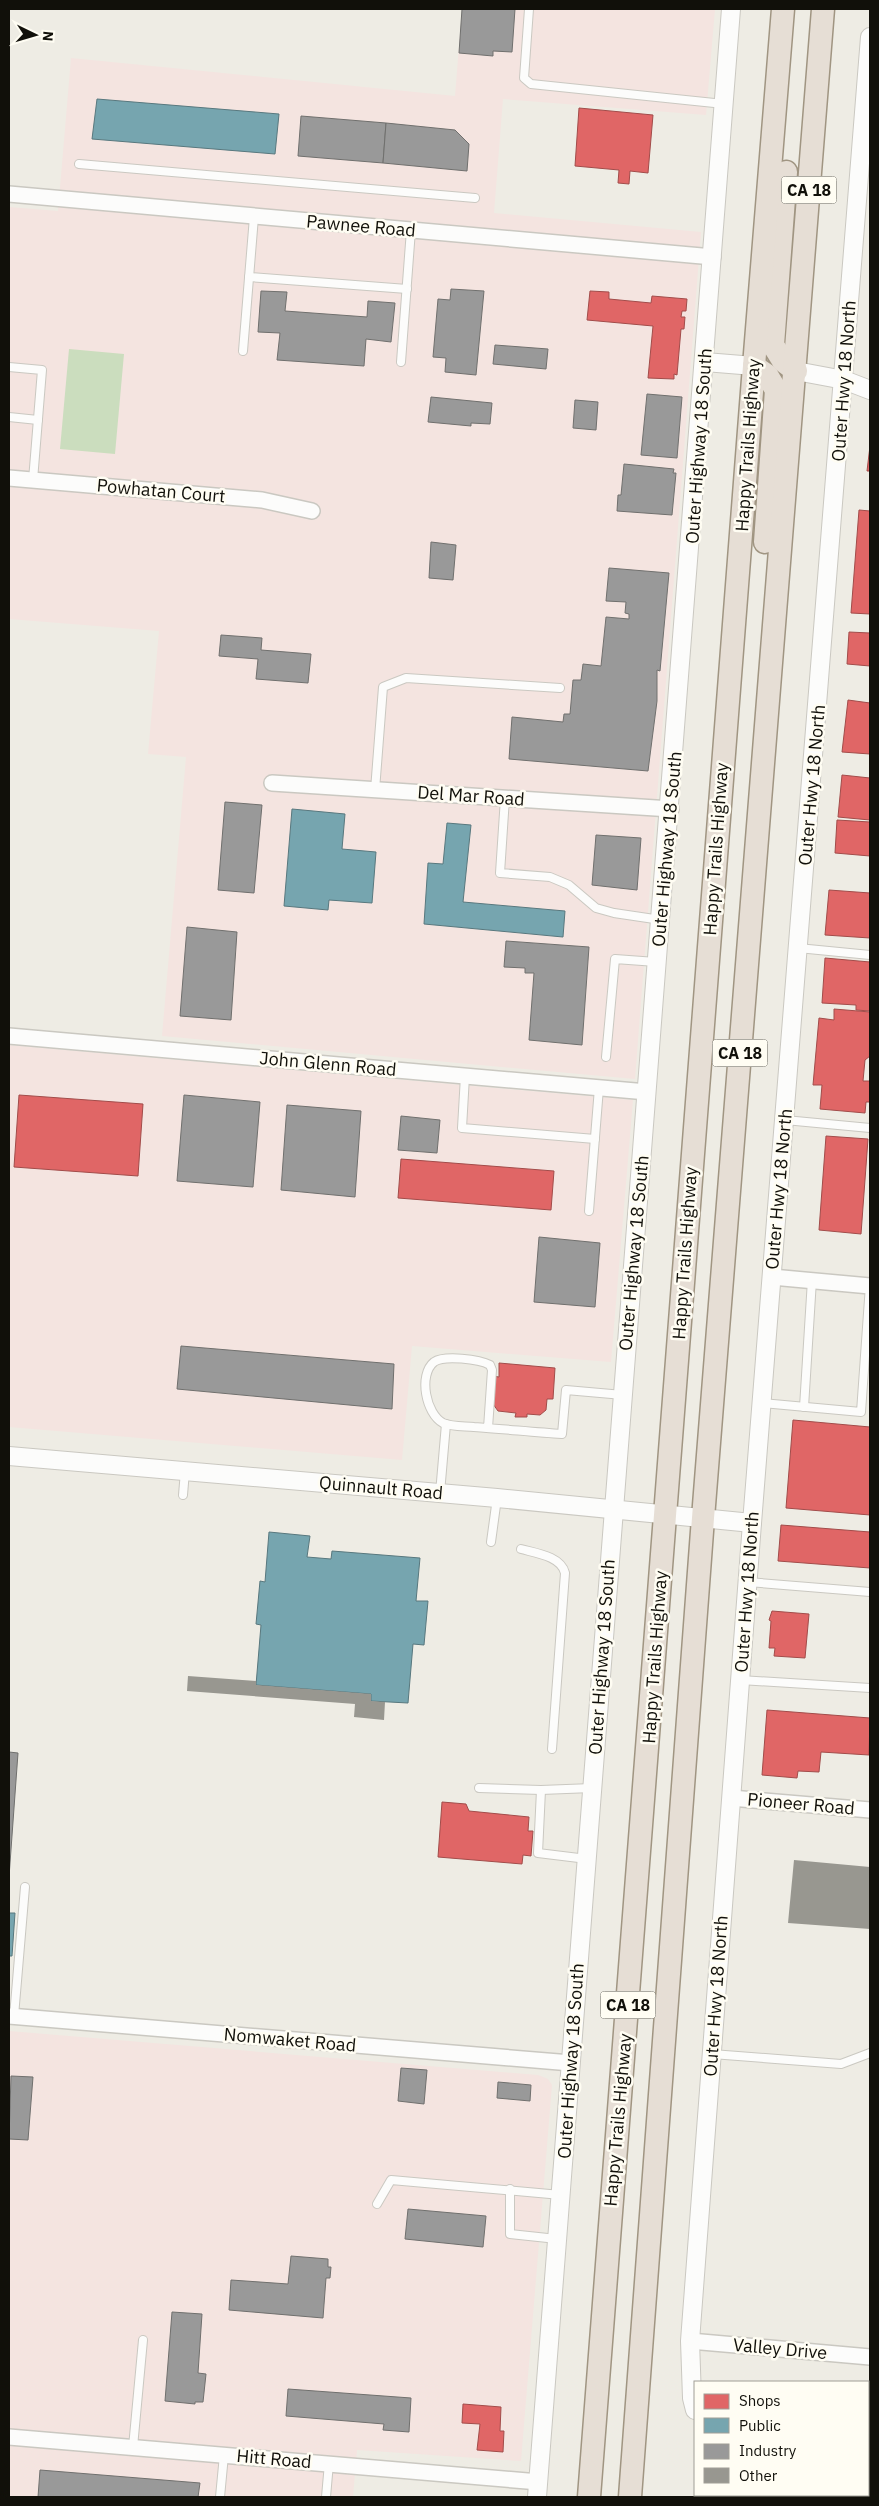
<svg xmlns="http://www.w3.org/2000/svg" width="879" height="2506" font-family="'IBM Plex Sans',sans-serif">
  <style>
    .industrial { fill: #f4e4e0 }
    .green { fill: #cbddbe }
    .shops { fill: #e06666; stroke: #a24c4a }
    .public { fill: #76a5af; stroke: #58787e }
    .industry { fill: #999; stroke: #70706e }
    .building { fill: #989790 }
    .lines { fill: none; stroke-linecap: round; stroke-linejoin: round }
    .service-casing { stroke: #cac8c1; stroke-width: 10 }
    .minor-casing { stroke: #cac8c1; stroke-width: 18 }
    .tertiary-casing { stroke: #cac8c1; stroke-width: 20 }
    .primary-casing { stroke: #a09582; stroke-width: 25 }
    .service { stroke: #fcfcfb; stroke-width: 8 }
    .minor { stroke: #fcfcfb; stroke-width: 15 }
    .tertiary { stroke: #fcfcfb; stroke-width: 18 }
    .primary { stroke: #e6ded5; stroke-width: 22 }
    .labels { text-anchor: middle; stroke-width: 5; stroke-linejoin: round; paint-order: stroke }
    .shield { fill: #fffdf3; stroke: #585750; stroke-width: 1 }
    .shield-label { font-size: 16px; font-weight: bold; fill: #11100a }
    .street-label { font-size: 18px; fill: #11100a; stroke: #fffdf3 }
  </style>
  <rect width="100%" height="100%" fill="#eeece4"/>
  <g class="industrial">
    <path d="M462,9H715L706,115L503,99L494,213L701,232L635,1079L162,1036L186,757L148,754L159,631L9,619V207L58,211L71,58L455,96Z"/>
    <path d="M9,1045L633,1100L611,1362L412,1346L402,1460L9,1427Z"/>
    <path d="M9,2031L538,2075L548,2079L552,2085L521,2461L357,2450L353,2497H9Z"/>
  </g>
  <path class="green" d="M69,349L124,354L115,454L60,449Z"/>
  <g class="shops">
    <path d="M579,108L653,115L648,173L630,171L629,184L618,183L619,170L575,166Z"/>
    <path d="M590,291L609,292V299L651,303L652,296L687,299L686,311H682L681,317H685L684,329H681L677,375L674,374V379L648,378L653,326L587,320Z"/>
    <path d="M870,446V471H867Z"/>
    <path d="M859,510L870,511V614L851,613Z"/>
    <path d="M849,632L870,633V666L847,664Z"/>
    <path d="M848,700L870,703V754L842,752Z"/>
    <path d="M842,775L870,778V820L838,817Z"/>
    <path d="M837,820L870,822V856L835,853Z"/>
    <path d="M829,890L870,893V938L825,935Z"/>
    <path d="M825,958L870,962V1011L856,1010V1005L822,1003Z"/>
    <path d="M834,1009L870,1012V1056L865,1060L863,1081H870V1102H866L865,1113L820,1109L822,1085H813L819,1018L834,1020Z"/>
    <path d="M19,1095L143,1104L138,1176L14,1167Z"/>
    <path d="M826,1136L868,1139L861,1234L819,1230Z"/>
    <path d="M401,1159L554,1171L551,1210L398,1198Z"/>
    <path d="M499,1363L555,1368L553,1399H547L546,1410L540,1415L527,1414V1417H515L516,1413L498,1411L493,1404L494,1395H491L492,1376L499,1377Z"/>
    <path d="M793,1420L870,1427V1515L786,1508Z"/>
    <path d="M781,1525L870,1532V1568L778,1561Z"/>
    <path d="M772,1611L809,1614L805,1658L774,1656L775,1648H769L771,1621L769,1620Z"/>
    <path d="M767,1710L870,1718L869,1755L821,1752L819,1772L798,1771L797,1778L762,1775Z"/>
    <path d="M442,1802L466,1804L469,1811L529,1817L528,1831H533L531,1856L523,1855L522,1864L438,1857Z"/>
    <path d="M463,2404L501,2407L500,2431H504L503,2452L477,2450L480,2424L462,2423Z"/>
  </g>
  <g class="public">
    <path d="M97,99L279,114L275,154L92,139Z"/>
    <path d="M292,809L345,814L342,849L376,852L372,903L329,900L328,910L284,906Z"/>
    <path d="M447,823L471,825L463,902L565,911L563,937L424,924L428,863L443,864Z"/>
    <path d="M269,1532L310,1536L307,1557L331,1559L332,1551L420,1558L416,1601H428L424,1645L413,1644L408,1703L371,1701V1694L256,1685L261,1625L256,1624L260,1581L265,1582Z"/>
    <path d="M9,1913H15L12,1956H9Z"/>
  </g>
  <g class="industry">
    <path d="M462,9H515L512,52L493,51V56L459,53Z"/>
    <path d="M301,116L386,123L383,163L298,156Z"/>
    <path d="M386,123L455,130L469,144L467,171L383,163Z"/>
    <path d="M451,289L484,291L476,375L445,372L446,358L433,357L438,299L450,300Z"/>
    <path d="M261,291L287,292L285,311L367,317L368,301L395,303L391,342L366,339L364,366L277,360L280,333L258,332Z"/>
    <path d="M495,345L548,349L546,369L493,364Z"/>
    <path d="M647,394L682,397L677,458L641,455Z"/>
    <path d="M431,397L492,403L490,424L471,423V426L428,422Z"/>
    <path d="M575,400L598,402L596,430L573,428Z"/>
    <path d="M624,464L674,469L673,473H676L672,515L617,511L618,495H621Z"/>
    <path d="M431,542L456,545L453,580L429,578Z"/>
    <path d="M609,568L669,573L660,671L657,670V701L648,771L509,759L512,717L563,722L564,714H570L573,680H581L583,664L601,666L606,617L629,619V614L625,613L626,602L606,601Z"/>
    <path d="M221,635L262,638L261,650L311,654L308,683L256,679L258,659L219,656Z"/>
    <path d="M225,802L262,805L254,893L218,890Z"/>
    <path d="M596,835L641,838L637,890L592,885Z"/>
    <path d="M187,927L237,932L231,1020L180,1016Z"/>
    <path d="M506,941L589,947L582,1045L529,1040L534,973H525V968L504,967Z"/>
    <path d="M184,1095L260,1102L253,1187L177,1181Z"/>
    <path d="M287,1105L361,1111L355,1197L281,1190Z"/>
    <path d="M401,1116L440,1120L437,1153L398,1150Z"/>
    <path d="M539,1237L600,1243L595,1307L534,1302Z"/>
    <path d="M181,1346L394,1364L392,1409L177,1389Z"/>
    <path d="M9,1752L18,1753L9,1877Z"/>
    <path d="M401,2068L427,2070L424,2104L398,2101Z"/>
    <path d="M11,2076L33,2077L28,2140L9,2139Z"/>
    <path d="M498,2082L531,2085L530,2101L497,2098Z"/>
    <path d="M408,2209L486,2216L483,2247L405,2239Z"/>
    <path d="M291,2256L328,2259V2267H331L330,2278H326L323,2318L229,2310L231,2280L288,2284Z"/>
    <path d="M172,2312L202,2314L198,2373L206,2374L203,2402H195V2404L165,2401Z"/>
    <path d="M288,2389L411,2398L409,2432L383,2430L384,2424L286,2416Z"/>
    <path d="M40,2470L200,2483L198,2497H38Z"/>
  </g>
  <g class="building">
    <path d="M188,1676L256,1681V1685L371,1694V1701L385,1702L384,1720L354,1717L355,1704L187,1691Z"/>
    <path d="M794,1860L870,1867V1929L788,1923Z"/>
  </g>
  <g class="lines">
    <g class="service-casing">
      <g id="service">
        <path d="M529,9L524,78L531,84L724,104"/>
        <path d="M79,164L475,198"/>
        <path d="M249,277L407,289"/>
        <path d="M243,351L254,217"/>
        <path d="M401,362L411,230"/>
        <path d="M9,367L42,370L33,480"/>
        <path d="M9,417L38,420"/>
        <path d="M375,790L383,687L406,678L560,688"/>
        <path d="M505,798L500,873L550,877L569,885L596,908L614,913L661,920"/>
        <path d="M798,948L870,955"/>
        <path d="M606,1057L615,959L656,962"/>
        <path d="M465,1076L462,1128L595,1139"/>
        <path d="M785,1120L870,1128"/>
        <path d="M589,1211L599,1088"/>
        <path d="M762,1403L861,1412L870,1285"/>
        <path d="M804,1407L812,1280"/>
        <path d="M488,1428L492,1370L490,1365C479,1359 444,1355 434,1362C418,1375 426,1414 443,1423C452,1427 465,1426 474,1427C503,1429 533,1432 562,1434L566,1390L623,1395"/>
        <path d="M440,1493L446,1424"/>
        <path d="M183,1495L185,1471"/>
        <path d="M491,1542L497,1498"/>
        <path d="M521,1549C535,1553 561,1556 565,1573L552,1749"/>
        <path d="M748,1582L870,1592"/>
        <path d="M740,1680L870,1688"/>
        <path d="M479,1788L541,1790L592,1788"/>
        <path d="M541,1790L538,1853L587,1859"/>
        <path d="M14,2016L25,1887"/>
        <path d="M712,2054L841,2064L870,2053"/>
        <path d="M510,2189V2234L557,2239"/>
        <path d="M377,2204L391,2180L561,2195"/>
        <path d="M133,2447L143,2340"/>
        <path d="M220,2497L224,2455"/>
        <path d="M326,2497L329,2463"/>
      </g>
    </g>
    <g class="minor-casing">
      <g id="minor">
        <path d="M9,194L713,257"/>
        <path d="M9,478L262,500L312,511"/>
        <path d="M272,783L671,809"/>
        <path d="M9,1036L647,1092"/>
        <path d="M772,1277L870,1286"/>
        <path d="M731,1798L870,1810"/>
        <path d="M9,2016L571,2063"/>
        <path d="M690,2341L870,2357"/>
        <path d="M9,2437L539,2482"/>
      </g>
    </g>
    <g class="tertiary-casing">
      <g id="tertiary">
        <path d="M705,362L754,366"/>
        <path d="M796,371L844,380L870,390"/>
        <path d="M9,1456L497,1498L752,1523"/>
        <path d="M695,2410L692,2398L690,2341L752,1523L870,37"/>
        <path d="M723,2495L724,2497"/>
        <path d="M537,2497L731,9"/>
      </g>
    </g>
    <g class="primary-casing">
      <g id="primary">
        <path d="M786,172L773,345L783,361L796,371"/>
        <path d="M754,366L767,375L776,390L765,542"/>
        <path d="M589,2497L754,366L783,9"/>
        <path d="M630,2497L703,1518L823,9"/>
      </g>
    </g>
    <use href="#service" class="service"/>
    <use href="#minor" class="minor"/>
    <use href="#tertiary" class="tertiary"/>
    <use href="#primary" class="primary"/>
  </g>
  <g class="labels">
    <g class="shield">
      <rect x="781.5" y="176.5" width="55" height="27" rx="4"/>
      <rect x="712.5" y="1039.5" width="55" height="27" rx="4"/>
      <rect x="600.5" y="1991.5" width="55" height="27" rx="4"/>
    </g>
    <g class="shield-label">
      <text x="809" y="196">CA 18</text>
      <text x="740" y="1059">CA 18</text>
      <text x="628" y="2011">CA 18</text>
    </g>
    <g class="street-label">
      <text transform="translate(361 226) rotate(5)" y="6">Pawnee Road</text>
      <text transform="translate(844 381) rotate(-86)" y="6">Outer Hwy 18 North</text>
      <text transform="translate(748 445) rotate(-86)" y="6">Happy Trails Highway</text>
      <text transform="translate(699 446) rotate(-86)" y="6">Outer Highway 18 South</text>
      <text transform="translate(161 491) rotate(5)" y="6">Powhatan Court</text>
      <text transform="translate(812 785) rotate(-85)" y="6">Outer Hwy 18 North</text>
      <text transform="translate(471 796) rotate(4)" y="6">Del Mar Road</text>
      <text transform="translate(667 849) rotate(-85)" y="6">Outer Highway 18 South</text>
      <text transform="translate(716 849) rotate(-86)" y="6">Happy Trails Highway</text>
      <text transform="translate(328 1064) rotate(5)" y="6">John Glenn Road</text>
      <text transform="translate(779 1189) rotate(-85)" y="6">Outer Hwy 18 North</text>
      <text transform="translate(634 1253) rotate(-85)" y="6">Outer Highway 18 South</text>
      <text transform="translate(685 1253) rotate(-86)" y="6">Happy Trails Highway</text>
      <text transform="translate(381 1488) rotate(5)" y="6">Quinnault Road</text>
      <text transform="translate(747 1592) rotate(-86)" y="6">Outer Hwy 18 North</text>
      <text transform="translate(602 1657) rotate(-86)" y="6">Outer Highway 18 South</text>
      <text transform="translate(655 1657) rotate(-86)" y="6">Happy Trails Highway</text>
      <text transform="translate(801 1804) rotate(5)" y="6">Pioneer Road</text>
      <text transform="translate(716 1996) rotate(-86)" y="6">Outer Hwy 18 North</text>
      <text transform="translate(290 2040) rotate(5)" y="6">Nomwaket Road</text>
      <text transform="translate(571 2061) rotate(-86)" y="6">Outer Highway 18 South</text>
      <text transform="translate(618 2120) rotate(-85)" y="6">Happy Trails Highway</text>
      <text transform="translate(780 2349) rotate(5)" y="6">Valley Drive</text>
      <text transform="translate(274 2459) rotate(5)" y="6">Hitt Road</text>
    </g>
  </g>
  <rect width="879" height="2506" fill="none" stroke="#11100a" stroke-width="20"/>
  <rect x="694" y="2381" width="175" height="115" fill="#fffdf3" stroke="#a09e96"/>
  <rect x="704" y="2394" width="25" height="15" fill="#e06666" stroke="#a09e96"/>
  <text x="739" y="2406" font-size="15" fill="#11100a">Shops</text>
  <rect x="704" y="2418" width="25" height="15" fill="#76a5af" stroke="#a09e96"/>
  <text x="739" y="2431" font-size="15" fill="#11100a">Public</text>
  <rect x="704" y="2444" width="25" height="15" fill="#999999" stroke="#a09e96"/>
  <text x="739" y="2456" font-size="15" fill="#11100a">Industry</text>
  <rect x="704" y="2468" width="25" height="15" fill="#989790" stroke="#a09e96"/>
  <text x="739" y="2481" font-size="15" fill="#11100a">Other</text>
  <g transform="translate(35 35) rotate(95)" stroke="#fffdf3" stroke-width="4" paint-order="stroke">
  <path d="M0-4L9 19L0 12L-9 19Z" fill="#11100a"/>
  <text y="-8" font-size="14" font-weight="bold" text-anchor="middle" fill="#11100a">N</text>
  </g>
</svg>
